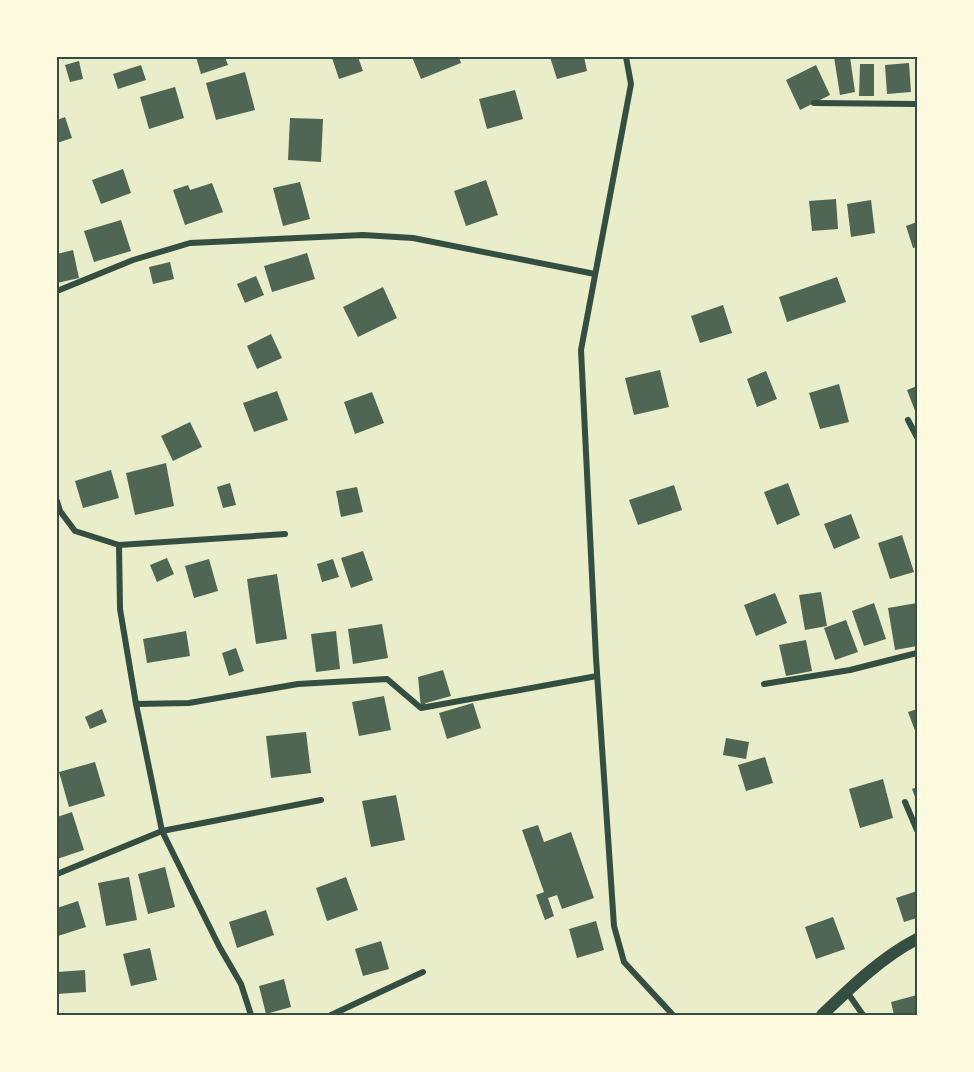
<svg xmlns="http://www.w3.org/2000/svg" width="974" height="1072" font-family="'Work Sans',sans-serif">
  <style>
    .building { fill: #4f6655 }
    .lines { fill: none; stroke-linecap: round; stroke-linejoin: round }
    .minor { stroke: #344e41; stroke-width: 6 }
    .secondary { stroke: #344e41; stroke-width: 12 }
    .neatline { fill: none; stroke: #344e41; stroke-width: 2 }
  </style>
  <rect width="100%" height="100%" fill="#e9edc9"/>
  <g class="building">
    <path d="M196,57H225L228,65L201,74Z"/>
    <path d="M335,57H358L363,71L339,79L332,58Z"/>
    <path d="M412,57H459L461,63L421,79Z"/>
    <path d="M550,57H584L587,71L557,79Z"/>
    <path d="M834,57H850L855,92L840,95Z"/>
    <path d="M79,61L83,79L70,82L65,65Z"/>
    <path d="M909,63L911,92L887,94L885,65Z"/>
    <path d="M860,64H874V96H859Z"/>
    <path d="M141,65L146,80L118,89L113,74Z"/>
    <path d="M816,65L830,95L800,110L786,80Z"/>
    <path d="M245,72L255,110L216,120L206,83Z"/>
    <path d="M175,87L184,118L149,129L140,97Z"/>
    <path d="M515,90L523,119L487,129L479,99Z"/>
    <path d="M65,117L72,138L57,143V120Z"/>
    <path d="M290,118L323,119L321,162L288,160Z"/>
    <path d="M123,169L131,193L101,204L92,180Z"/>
    <path d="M486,180L498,215L466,226L454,191Z"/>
    <path d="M300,182L310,219L283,226L273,188Z"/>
    <path d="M212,183L223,212L185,225L173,190L188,185L190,190Z"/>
    <path d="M836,199L838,229L812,231L809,201Z"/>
    <path d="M871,200L875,233L851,237L847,204Z"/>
    <path d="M121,220L131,251L94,262L84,231Z"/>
    <path d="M917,222V247L913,248L906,226Z"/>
    <path d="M73,250L79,278L57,283V254Z"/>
    <path d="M307,253L315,279L272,292L264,266Z"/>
    <path d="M170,262L174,279L153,284L149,267Z"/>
    <path d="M256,276L264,295L245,303L237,284Z"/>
    <path d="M837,277L846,302L787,322L779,297Z"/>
    <path d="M383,287L397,318L358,337L343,307Z"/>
    <path d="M723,305L732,333L700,343L691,316Z"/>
    <path d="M271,334L282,358L257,369L247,346Z"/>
    <path d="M660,370L669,407L634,415L625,378Z"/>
    <path d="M766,371L777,399L757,407L747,379Z"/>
    <path d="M839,384L849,422L820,429L809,393Z"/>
    <path d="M917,386V416L907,390Z"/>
    <path d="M277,391L288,420L254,432L243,403Z"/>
    <path d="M372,392L384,423L355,434L344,402Z"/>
    <path d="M190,422L202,447L173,461L161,436Z"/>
    <path d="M166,463L174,506L135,515L126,473Z"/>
    <path d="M111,470L119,498L83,508L75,481Z"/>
    <path d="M230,483L236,505L223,508L217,487Z"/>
    <path d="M788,483L800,515L777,525L764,492Z"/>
    <path d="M674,485L682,510L638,525L629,500Z"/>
    <path d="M357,487L363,512L341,517L336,491Z"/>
    <path d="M851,514L860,538L834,549L824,524Z"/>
    <path d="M902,535L914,572L890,579L878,543Z"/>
    <path d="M363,551L373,580L351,588L341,558Z"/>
    <path d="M167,558L174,574L157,582L150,565Z"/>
    <path d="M209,559L218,591L194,598L185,566Z"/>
    <path d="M333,559L339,577L322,582L317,564Z"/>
    <path d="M277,574L287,639L256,644L247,579Z"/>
    <path d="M821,592L827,626L805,630L799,595Z"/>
    <path d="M775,593L787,623L756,636L744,605Z"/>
    <path d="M874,603L886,639L864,646L852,611Z"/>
    <path d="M917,603V646L895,650L888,608Z"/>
    <path d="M846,620L858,652L835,660L824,628Z"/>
    <path d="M382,624L388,658L353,664L348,629Z"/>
    <path d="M186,631L190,656L147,663L143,639Z"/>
    <path d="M336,631L340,669L316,672L311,634Z"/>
    <path d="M806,640L812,671L786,676L779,645Z"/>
    <path d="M236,648L244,671L229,676L222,653Z"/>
    <path d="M443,670L451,696L426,703L421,708L418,677Z"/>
    <path d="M384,696L391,730L359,736L352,702Z"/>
    <path d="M473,703L481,728L447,739L439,713Z"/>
    <path d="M102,709L107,722L90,729L85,717Z"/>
    <path d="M917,709V736L908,712Z"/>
    <path d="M306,732L311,773L271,778L266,736Z"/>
    <path d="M726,738L749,742L746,759L723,755Z"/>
    <path d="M765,757L773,783L746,791L738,765Z"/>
    <path d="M95,762L105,796L69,807L59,772Z"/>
    <path d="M883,779L893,818L860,828L849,789Z"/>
    <path d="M917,787V802L912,789Z"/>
    <path d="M396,795L405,840L371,847L362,801Z"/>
    <path d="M72,812L84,850L57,859V817Z"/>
    <path d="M538,825L544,842L571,832L594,898L562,909L557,895L548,898L554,916L545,920L536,895L544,892L522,830Z"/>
    <path d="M165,867L175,907L148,914L138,874Z"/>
    <path d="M129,877L137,920L106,926L98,883Z"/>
    <path d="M346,877L358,910L327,921L316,888Z"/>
    <path d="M917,891V918L904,922L896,898Z"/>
    <path d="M78,901L86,927L58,936L57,908Z"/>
    <path d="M266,910L274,935L237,948L229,922Z"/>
    <path d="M833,917L845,949L816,959L805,927Z"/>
    <path d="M596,921L604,950L577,958L569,929Z"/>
    <path d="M381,941L389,969L363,976L355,949Z"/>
    <path d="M150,948L157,980L131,986L123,954Z"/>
    <path d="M85,970L86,992L57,994V972Z"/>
    <path d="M284,979L291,1007L266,1014L259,986Z"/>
    <path d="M917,995V1015H894L891,1002Z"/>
  </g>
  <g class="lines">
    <g class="minor">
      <path d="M626,57L631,84L581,350L596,658L614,926L624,962L673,1015"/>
      <path d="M814,103L917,104"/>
      <path d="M57,291L133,260L190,243L363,235L413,238L595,274"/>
      <path d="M908,420L917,437"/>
      <path d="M57,501L60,511L75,531L119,545L285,534"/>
      <path d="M764,684L850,670L917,653"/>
      <path d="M136,704L189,703L298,684L387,679L421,708L597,676"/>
      <path d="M905,802L917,830"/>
      <path d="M57,874L162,831L136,704L120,609L119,545"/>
      <path d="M847,992L863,1015"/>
      <path d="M251,1015L241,984L219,946L162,831L321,800"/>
      <path d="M331,1015L423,972"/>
    </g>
    <path class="secondary" d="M822,1015C851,987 882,957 917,939"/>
  </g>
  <rect width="974" height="1072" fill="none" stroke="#fefae0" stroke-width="117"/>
  <rect x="58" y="58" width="858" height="956" class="neatline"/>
</svg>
